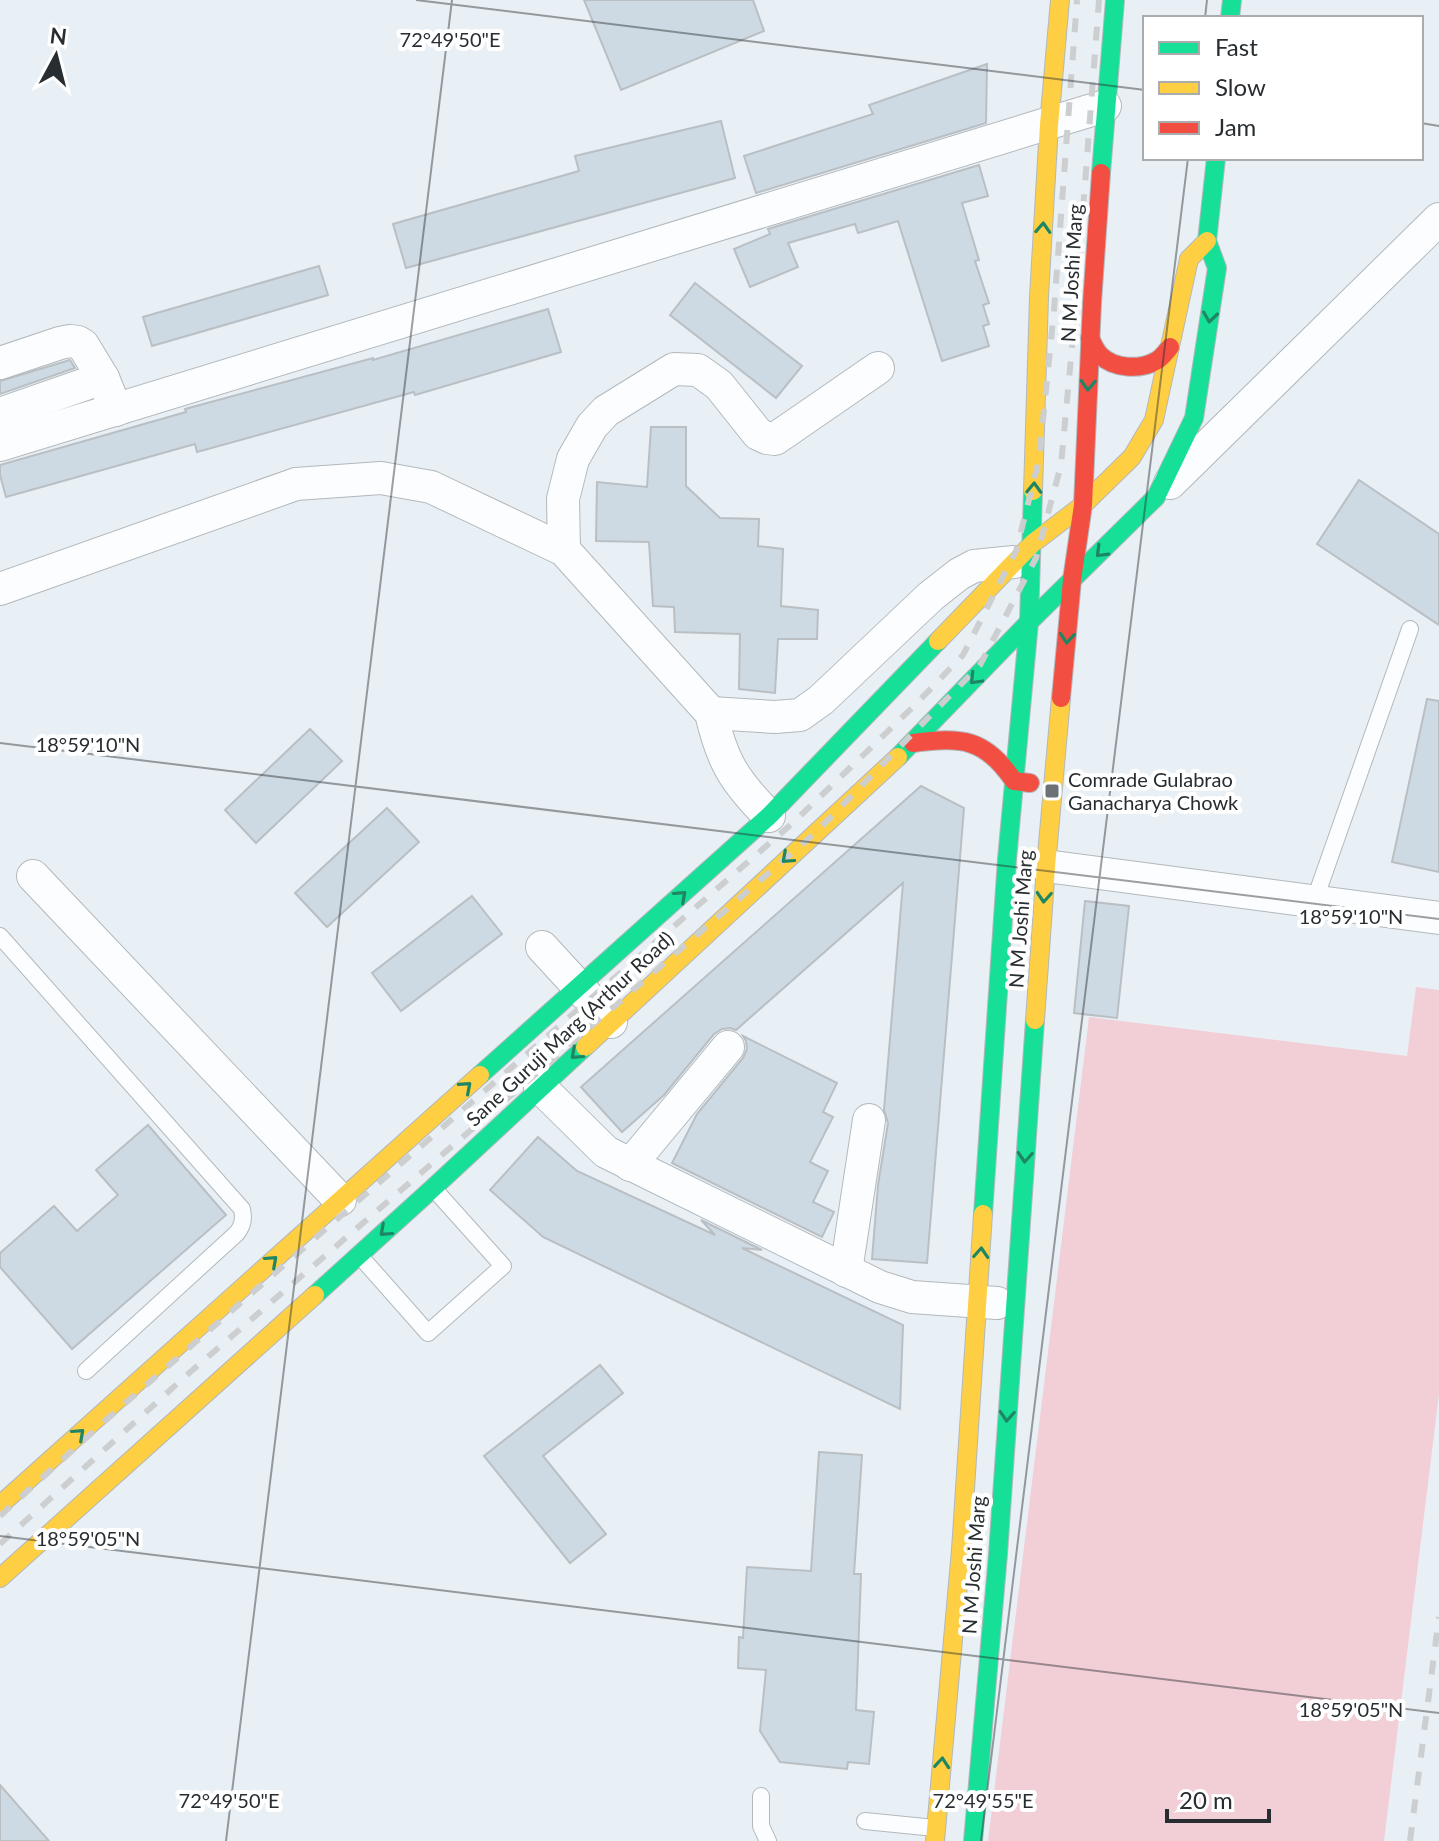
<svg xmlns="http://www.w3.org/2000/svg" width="1439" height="1841" font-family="Lato,sans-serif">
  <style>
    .green { fill: #f2cfd7 }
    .building { fill: #cedae3; stroke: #b9bfc3; stroke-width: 2 }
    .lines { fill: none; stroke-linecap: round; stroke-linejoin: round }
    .lane-casing { stroke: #b2b8bc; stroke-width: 18 }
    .street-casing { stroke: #b2b8bc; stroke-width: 34 }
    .fast-casing { stroke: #b2b8bc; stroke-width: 20 }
    .slow-casing { stroke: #b2b8bc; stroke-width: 20 }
    .jam-casing { stroke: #b2b8bc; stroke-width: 20 }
    .lane { stroke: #fcfdfe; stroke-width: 16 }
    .street { stroke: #fcfdfe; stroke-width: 32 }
    .fast { stroke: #16e098; stroke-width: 18 }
    .slow { stroke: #ffcf43; stroke-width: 18 }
    .jam { stroke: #f24e42; stroke-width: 18 }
    .rail { stroke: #ccced0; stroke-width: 6; stroke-dasharray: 14 14; stroke-linecap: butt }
    .oneway { stroke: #1e8664 }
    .ticks { fill: none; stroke: #272d30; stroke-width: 2; stroke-opacity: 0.45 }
    .poi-dot { fill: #6b7175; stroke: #fff; stroke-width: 3 }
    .labels { text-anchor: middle; stroke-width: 8; stroke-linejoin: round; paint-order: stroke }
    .street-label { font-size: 20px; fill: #272d30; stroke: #fff }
    .poi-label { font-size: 20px; fill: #272d30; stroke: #fff; text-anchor: start }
    .ticks-label { font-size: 20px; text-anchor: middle; fill: #272d30; stroke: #fff; stroke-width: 8; stroke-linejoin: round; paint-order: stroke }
  </style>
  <rect width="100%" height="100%" fill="#e9f0f5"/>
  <path class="green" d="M1416,987L1439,990V1394L1384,1841H988L1089,1017L1407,1056Z"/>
  <g class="building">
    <path d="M584,0H753L764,31L621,90Z"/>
    <path d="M987,64L986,123L756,193L744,156L873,114L869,105Z"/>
    <path d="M721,121L735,178L406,268L393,224L579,171L575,156Z"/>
    <path d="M979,165L988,196L962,203L979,260L975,261L989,303L983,305L989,324L983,326L989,346L942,361L898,221L858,233L855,224L788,243L798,267L750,287L734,249L770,234L768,229Z"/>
    <path d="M319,266L328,295L152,346L143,317Z"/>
    <path d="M695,283L802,366L776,398L670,315Z"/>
    <path d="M548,309L561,352L415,395L414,392L197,452L195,444L6,497L0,475V465L186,412L185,409L373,358V360Z"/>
    <path d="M70,360L75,368L0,394V381Z"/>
    <path d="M651,427H686V486L720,518L759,519L758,546L783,549L781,606L818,610L817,639H778L775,693L739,689L740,634L675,632L674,607L653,606L649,542L596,541L597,482L647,487Z"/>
    <path d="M1359,480L1439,534V625L1317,544Z"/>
    <path d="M1427,699L1439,701V872L1392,862Z"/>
    <path d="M310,729L342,761L256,843L225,810Z"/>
    <path d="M921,786L964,808L927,1263L872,1259L878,1185L888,1123L884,1110L903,883L736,1030L730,1028L722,1029L714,1034L664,1095L622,1132L581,1087Z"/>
    <path d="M387,808L419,842L327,927L295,893Z"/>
    <path d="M472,896L502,934L401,1011L372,973Z"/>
    <path d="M1085,901L1129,906L1117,1018L1074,1013Z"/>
    <path d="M743,1036L837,1083L823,1112L833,1117L810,1162L828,1171L813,1202L834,1212L822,1237L672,1163L697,1114L743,1058L747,1049L746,1041Z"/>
    <path d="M148,1125L226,1215L72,1349L0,1267V1253L54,1206L77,1231L118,1195L96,1170Z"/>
    <path d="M538,1137L577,1171L715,1235L701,1220L762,1250L742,1248L903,1325L900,1409L543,1237L490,1190Z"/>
    <path d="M600,1365L623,1393L543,1456L606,1534L570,1563L484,1456Z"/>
    <path d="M819,1452L862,1455L854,1574H861L856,1710L874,1712L869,1764L848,1762L847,1769L780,1762L760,1731L766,1670L738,1668L739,1637L743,1638L747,1567L811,1571Z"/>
    <path d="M0,1785L49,1841H0Z"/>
  </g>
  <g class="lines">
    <g class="lane-casing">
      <g id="lane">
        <path d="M1314,902L1410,629"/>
        <path d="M0,936L242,1209C244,1219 243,1225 237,1233L86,1371"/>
        <path d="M359,1255L428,1333L503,1266L434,1189"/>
        <path d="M761,1796V1826L768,1841"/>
        <path d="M865,1821L935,1828"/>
      </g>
    </g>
    <g class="street-casing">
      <g id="street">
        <path d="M0,363L60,343L70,341L78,342L83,345L103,378L116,410"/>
        <path d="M0,414L103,378"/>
        <path d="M0,445L1105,106"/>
        <path d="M1170,483L1439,219"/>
        <path d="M564,550L563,499L573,459L592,426L606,411L674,369L698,370L719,385L758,434L767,438L775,439L878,368"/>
        <path d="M0,589L296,484L381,478L431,487L564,550L711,713C722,761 734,781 769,816"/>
        <path d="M711,713L775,717L800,715L821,700L931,596L959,574L974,566L1014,562"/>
        <path d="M1046,866L1439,918"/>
        <path d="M33,876L340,1200"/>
        <path d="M542,947L611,1022"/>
        <path d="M540,1087L606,1152L880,1287L912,1297L997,1303"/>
        <path d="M630,1165L728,1047"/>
        <path d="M846,1271L869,1120"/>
      </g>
    </g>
    <g class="fast-casing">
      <g id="fast">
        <path d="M1230,18L1232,0"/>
        <path d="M1101,173L1115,0"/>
        <path d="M898,757L1029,622L1156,497L1194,418L1217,268L1207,241L1216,158"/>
        <path d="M480,1075L769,816L938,641"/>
        <path d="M983,1214L1007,859L1029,622L1033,491"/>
        <path d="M315,1295L433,1188L585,1047"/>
        <path d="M973,1841L998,1554L1035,1020"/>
      </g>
    </g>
    <g class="slow-casing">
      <g id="slow">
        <path d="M1033,491L1039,297L1049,125L1060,0"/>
        <path d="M938,641L1033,543L1083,505L1132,457L1154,420L1189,259L1207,241"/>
        <path d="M1035,1020L1046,866L1061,698"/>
        <path d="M585,1047L898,757"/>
        <path d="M0,1505L480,1075"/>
        <path d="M0,1578L315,1295"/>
        <path d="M935,1841L961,1550L983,1214"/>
      </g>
    </g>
    <g class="jam-casing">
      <g id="jam">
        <path d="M1090,338C1093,344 1095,350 1100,355C1114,369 1140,370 1156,361C1162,358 1166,352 1170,347"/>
        <path d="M1061,698L1072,580L1083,505L1092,303L1101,173"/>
        <path d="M913,743C962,737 985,738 1014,781L1030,783"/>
      </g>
    </g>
    <use href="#lane" class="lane"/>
    <use href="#street" class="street"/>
    <use href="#fast" class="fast"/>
    <use href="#slow" class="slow"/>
    <use href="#jam" class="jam"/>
    <g class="rail">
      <path d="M0,1516L106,1420L795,821L915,705L963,655L1016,551L1039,460L1054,310L1077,0"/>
      <path d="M0,1544L188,1374L815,833L980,665L1036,558L1061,465L1075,315L1099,0"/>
      <path d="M1410,1841L1439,1617"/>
    </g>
  </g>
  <defs><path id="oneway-chevron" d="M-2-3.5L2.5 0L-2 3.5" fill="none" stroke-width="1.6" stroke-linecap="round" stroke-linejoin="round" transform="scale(2)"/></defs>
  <g class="oneway">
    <use href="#oneway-chevron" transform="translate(1043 228) rotate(-87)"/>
    <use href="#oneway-chevron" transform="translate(1210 317) rotate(98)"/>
    <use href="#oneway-chevron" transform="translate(1088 385) rotate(93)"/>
    <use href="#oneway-chevron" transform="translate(1034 488) rotate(-88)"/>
    <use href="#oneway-chevron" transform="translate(1101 552) rotate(135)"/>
    <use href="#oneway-chevron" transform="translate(1067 638) rotate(95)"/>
    <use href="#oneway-chevron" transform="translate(975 679) rotate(134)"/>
    <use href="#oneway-chevron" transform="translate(787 858) rotate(138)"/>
    <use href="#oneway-chevron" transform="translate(681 896) rotate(-42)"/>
    <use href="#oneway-chevron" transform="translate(1044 897) rotate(94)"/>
    <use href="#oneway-chevron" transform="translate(576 1054) rotate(138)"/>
    <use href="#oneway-chevron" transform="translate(466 1087) rotate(-41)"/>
    <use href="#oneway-chevron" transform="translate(1025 1157) rotate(94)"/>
    <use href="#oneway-chevron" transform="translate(385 1231) rotate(138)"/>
    <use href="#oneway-chevron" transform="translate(981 1253) rotate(-86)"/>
    <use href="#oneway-chevron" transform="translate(272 1261) rotate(-42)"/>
    <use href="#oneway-chevron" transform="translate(1007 1416) rotate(94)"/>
    <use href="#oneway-chevron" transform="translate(79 1434) rotate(-42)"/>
    <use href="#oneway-chevron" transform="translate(942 1763) rotate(-85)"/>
  </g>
  <path class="ticks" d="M416,0L1145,90M1205,18L1207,0M1421,123L1439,126M0,743L1439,919M0,1536L1439,1713M226,1841L452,0M981,1841L1188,158"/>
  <rect class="poi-dot" x="1044" y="783" width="16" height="16" rx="4"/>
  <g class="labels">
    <g class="street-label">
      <text transform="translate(1072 273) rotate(-87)" y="7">N M Joshi Marg</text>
      <text transform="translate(1021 919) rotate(-86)" y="7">N M Joshi Marg</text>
      <text transform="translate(570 1029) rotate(-43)" y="7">Sane Guruji Marg (Arthur Road)</text>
      <text transform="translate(974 1565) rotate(-86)" y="7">N M Joshi Marg</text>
    </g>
    <g class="poi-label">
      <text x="1068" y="787">Comrade Gulabrao<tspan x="1068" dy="23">Ganacharya Chowk</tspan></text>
    </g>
  </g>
  <g class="ticks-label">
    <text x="450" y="47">72°49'50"E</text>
    <text x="88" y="752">18°59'10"N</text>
    <text x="1351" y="924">18°59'10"N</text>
    <text x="88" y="1546">18°59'05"N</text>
    <text x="1351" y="1717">18°59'05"N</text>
    <text x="229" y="1808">72°49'50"E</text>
    <text x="983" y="1808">72°49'55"E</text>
  </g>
  <rect x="1143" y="16" width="280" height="144" fill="#ffffff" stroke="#a9abac" stroke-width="2"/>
  <rect x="1159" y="42" width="40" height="12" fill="#16e098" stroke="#a9abac" stroke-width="2"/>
  <text x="1215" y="56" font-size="24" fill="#272d30">Fast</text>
  <rect x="1159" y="82" width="40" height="12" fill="#ffcf43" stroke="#a9abac" stroke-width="2"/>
  <text x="1215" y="96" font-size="24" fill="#272d30">Slow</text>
  <rect x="1159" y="122" width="40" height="12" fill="#f24e42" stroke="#a9abac" stroke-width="2"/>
  <text x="1215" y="136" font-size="24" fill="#272d30">Jam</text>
  <g transform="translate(56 56) rotate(7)" stroke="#ffffff" stroke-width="6" paint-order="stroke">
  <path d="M0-6L14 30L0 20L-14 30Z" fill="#272d30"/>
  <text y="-12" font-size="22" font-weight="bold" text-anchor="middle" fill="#272d30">N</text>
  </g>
  <path d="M1167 1809v12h102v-12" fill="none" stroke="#272d30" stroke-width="4"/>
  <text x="1179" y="1809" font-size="24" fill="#272d30" stroke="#ffffff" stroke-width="6" paint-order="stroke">20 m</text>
</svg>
